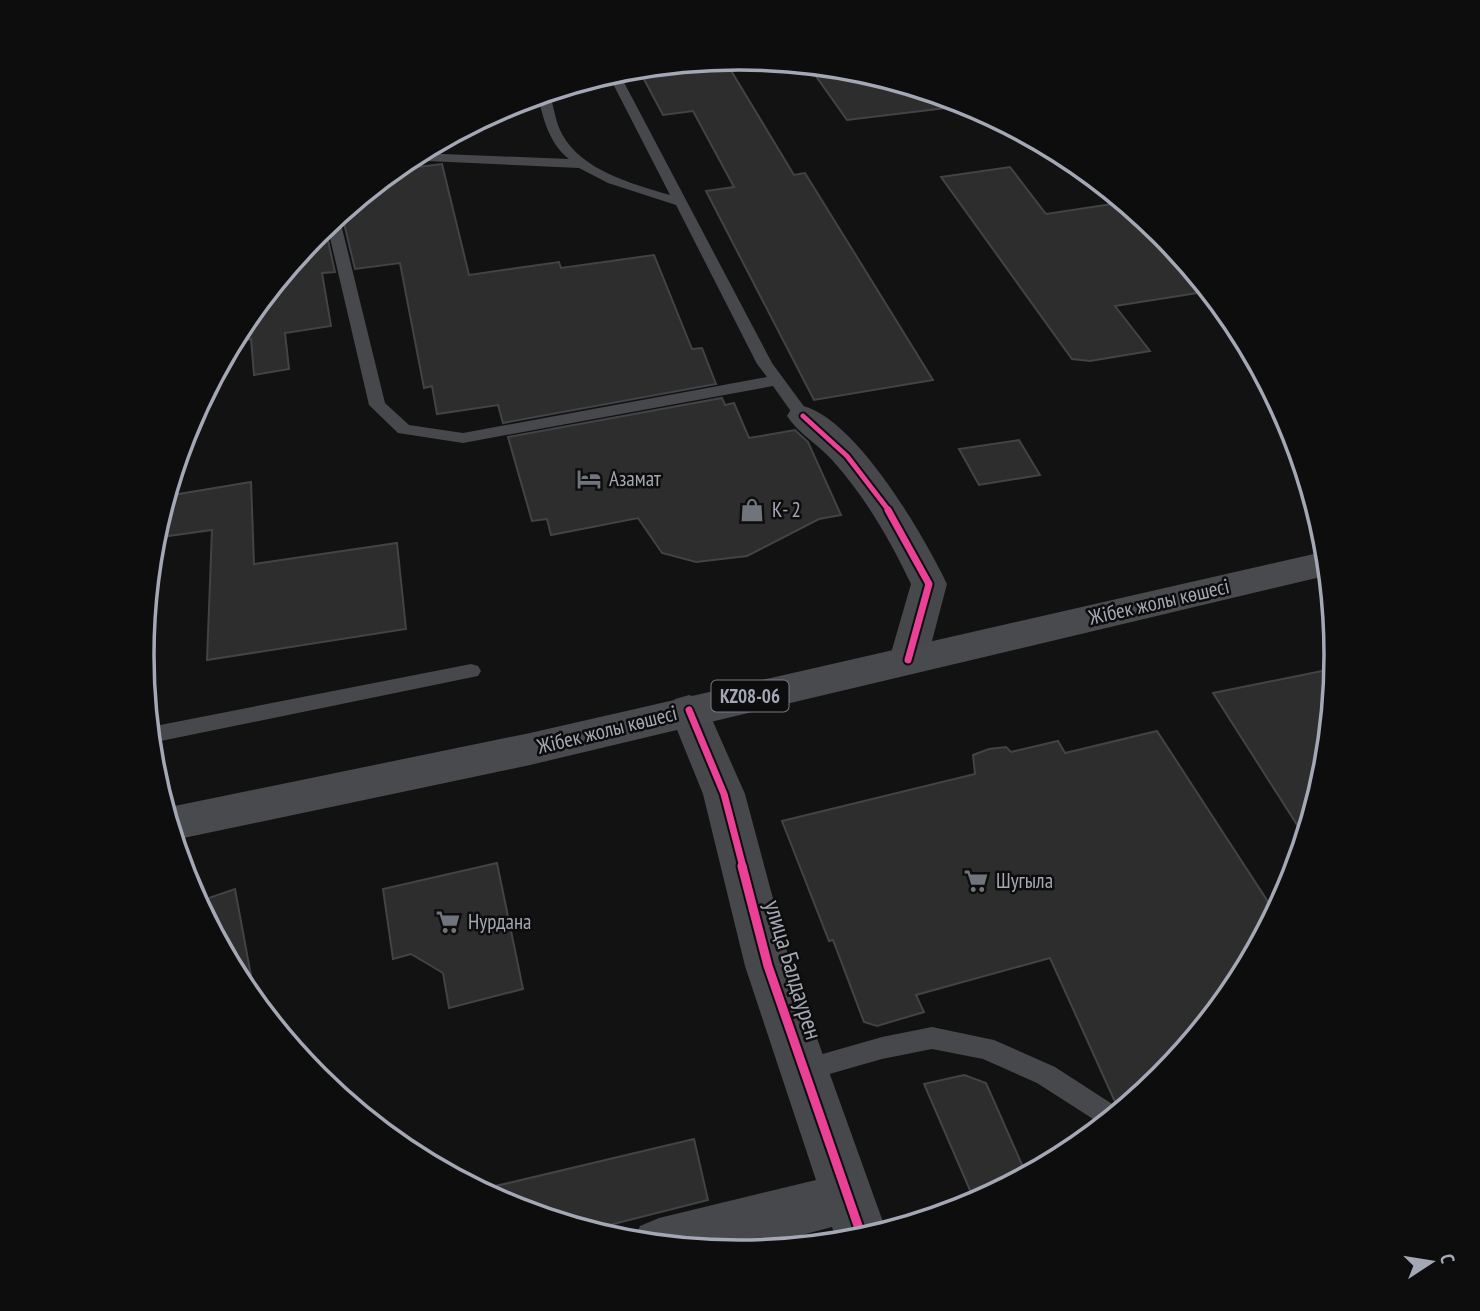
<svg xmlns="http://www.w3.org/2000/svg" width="1480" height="1311" font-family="'PT Sans Narrow',sans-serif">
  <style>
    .building { fill: #2d2d2e; stroke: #424346; stroke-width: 2 }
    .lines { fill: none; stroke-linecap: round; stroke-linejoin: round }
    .service { fill: #47484b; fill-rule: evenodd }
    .minor { fill: #47484b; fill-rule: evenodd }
    .trunk { fill: #494a4d; fill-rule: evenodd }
    .cycleway-far2-casing { stroke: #0d0d0e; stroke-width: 9 }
    .cycleway-far1-casing { stroke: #0d0d0e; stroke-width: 11 }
    .cycleway-casing { stroke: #0d0d0e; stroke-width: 13 }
    .cycleway-far2 { stroke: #ea4096; stroke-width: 5 }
    .cycleway-far1 { stroke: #ea4096; stroke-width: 7 }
    .cycleway { stroke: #ea4096; stroke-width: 9 }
    .labels { text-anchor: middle; stroke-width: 5; stroke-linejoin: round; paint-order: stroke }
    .shield { fill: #0d0d0e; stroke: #767a82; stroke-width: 2 }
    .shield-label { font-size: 19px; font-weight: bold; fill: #a3a8b4 }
    .poi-label { font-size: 21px; fill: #a3a8b4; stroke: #0d0d0e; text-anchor: start }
    .street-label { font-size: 21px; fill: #a3a8b4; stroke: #0d0d0e }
    .near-street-label { font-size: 24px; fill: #a3a8b4; stroke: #0d0d0e }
    .rim { fill: none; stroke: #a3a8b4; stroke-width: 3.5 }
  </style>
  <rect width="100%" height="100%" fill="#121213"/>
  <g class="building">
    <path d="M724,59L794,175L805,173L933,380L814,400L706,191L734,187L693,111L663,115L638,68Z"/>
    <path d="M808,65L857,69L971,105L847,120Z"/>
    <path d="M442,164L469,275L559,262L561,268L654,255L692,349L702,348L716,384L503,423L498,405L437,414L432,386L424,388L400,263L355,269L343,219L339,215L393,170Z"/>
    <path d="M1010,167L1046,214L1125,202L1163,233L1210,291L1115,306L1150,351L1090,361L1072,359L941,177Z"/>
    <path d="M325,227L335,272L322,273L331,326L285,333L289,369L254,375L251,339L233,342L243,323Z"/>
    <path d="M722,398L725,405L734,403L749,438L795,430L808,442L841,515L819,519L747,556L696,562L662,553L638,518L551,535L547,519L532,521L508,437Z"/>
    <path d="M1019,440L1040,475L979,485L959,449Z"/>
    <path d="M251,482L254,564L397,543L406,629L207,660L212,530L154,538L167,496Z"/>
    <path d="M1337,668L1326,773L1306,839L1213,693Z"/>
    <path d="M1157,731L1276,914L1237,988L1162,1078L1137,1099L1116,1104L1050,958L916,995L924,1012L877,1026L864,1022L833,940L829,941L782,821L975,774L973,755L989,749L1006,747L1011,752L1058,741L1065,753Z"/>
    <path d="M497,863L523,989L449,1008L443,973L411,954L393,959L383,889Z"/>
    <path d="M235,889L254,992L248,994L197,902Z"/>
    <path d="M964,1075L986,1083L1027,1176L976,1204L924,1084Z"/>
    <path d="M694,1139L708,1200L586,1231L511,1208L479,1190Z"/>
  </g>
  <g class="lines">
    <g class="service">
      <path d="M618,71L772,363L811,416L809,420H797L773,386L463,443L398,433L369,405L327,225L337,217L340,220L385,403L409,425L463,433L767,377L757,364L676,205L608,183L579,168L406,160L418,153L569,159C549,143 543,119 538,95L549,92C554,106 555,121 562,134C582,171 633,184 670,195L608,74Z"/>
      <path d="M471,664L478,666L481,671L478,676L151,743L150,727Z"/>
      <path d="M932,1027L994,1040L1055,1067L1123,1111L1104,1126L1037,1083L983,1059L932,1049L882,1059L805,1081L796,1078L793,1070L796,1062L805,1059L882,1037Z"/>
    </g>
    <g class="minor">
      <path d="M803,406C857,420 924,536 947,584L927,660L922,670L908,674L894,670L889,660L911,584C890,540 866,498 833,461C819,445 799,434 787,416L791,409Z"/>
      <path d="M689,695L703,699L745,794L791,966L887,1233L856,1242L838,1244L832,1227L733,1253L633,1243L640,1226L659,1218L816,1180L745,966L703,794L669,710L675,699Z"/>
    </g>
    <path class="trunk" d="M1327,551L1329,575L530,765L174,840L165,808L530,733Z"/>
    <g class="cycleway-far2-casing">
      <path id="cycleway-far2" d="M803,416L847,456L890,512"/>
    </g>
    <g class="cycleway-far1-casing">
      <g id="cycleway-far1">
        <path d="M888,510L929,584L908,660"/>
        <path d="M689,710L724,794L743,867"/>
      </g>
    </g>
    <g class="cycleway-casing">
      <path id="cycleway" d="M742,866L768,966L863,1240"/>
    </g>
    <use href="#cycleway-far2" class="cycleway-far2"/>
    <use href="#cycleway-far1" class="cycleway-far1"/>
    <use href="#cycleway" class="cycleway"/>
  </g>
  <defs>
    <g id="hotel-bare" transform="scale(1.89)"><path d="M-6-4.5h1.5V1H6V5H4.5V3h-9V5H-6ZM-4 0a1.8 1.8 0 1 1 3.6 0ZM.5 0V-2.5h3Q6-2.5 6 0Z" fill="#70747c" stroke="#0d0d0e" stroke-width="2.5" paint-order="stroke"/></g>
    <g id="shop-bare" transform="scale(1.89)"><path d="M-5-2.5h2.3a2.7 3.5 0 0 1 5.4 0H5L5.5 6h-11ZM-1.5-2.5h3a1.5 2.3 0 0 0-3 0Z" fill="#70747c" stroke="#0d0d0e" stroke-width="2.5" paint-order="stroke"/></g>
    <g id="supermarket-bare" transform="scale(1.89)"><path d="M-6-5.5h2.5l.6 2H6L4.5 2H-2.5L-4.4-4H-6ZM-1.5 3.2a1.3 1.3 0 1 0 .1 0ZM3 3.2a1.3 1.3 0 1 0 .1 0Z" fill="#70747c" stroke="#0d0d0e" stroke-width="2.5" paint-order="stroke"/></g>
  </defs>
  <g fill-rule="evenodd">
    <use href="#hotel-bare" x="589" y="479"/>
    <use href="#shop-bare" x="752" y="510"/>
    <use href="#supermarket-bare" x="976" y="881"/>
    <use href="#supermarket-bare" x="448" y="922"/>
  </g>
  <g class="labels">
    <rect class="shield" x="711.5" y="680.5" width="77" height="31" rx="5"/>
    <g class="shield-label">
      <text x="750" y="703">KZ08-06</text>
    </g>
    <g class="poi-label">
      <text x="609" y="486">Азамат</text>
      <text x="772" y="517">К- 2</text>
      <text x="996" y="888">Шугыла</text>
      <text x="468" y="929">Нурдана</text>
    </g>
    <g class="street-label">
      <text transform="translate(1159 602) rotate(-13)" y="7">Жібек жолы көшесі</text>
      <text transform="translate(607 730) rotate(-14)" y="7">Жібек жолы көшесі</text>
    </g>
    <g class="near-street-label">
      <text transform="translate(793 970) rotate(73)" y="8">улица Балдаурен</text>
    </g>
  </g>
  <path d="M0 0H1480V1311H0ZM154 655a585 585 0 1 1 1170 0a585 585 0 1 1-1170 0Z" fill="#0d0d0e" fill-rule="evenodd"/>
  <path class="rim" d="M154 655a585 585 0 1 1 1170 0a585 585 0 1 1-1170 0Z"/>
  <g transform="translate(1431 1262) rotate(78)" stroke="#0d0d0e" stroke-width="5" paint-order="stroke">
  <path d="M0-5L12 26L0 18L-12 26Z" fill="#a3a8b4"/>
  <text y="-10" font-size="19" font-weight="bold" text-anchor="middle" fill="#a3a8b4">С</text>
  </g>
</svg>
